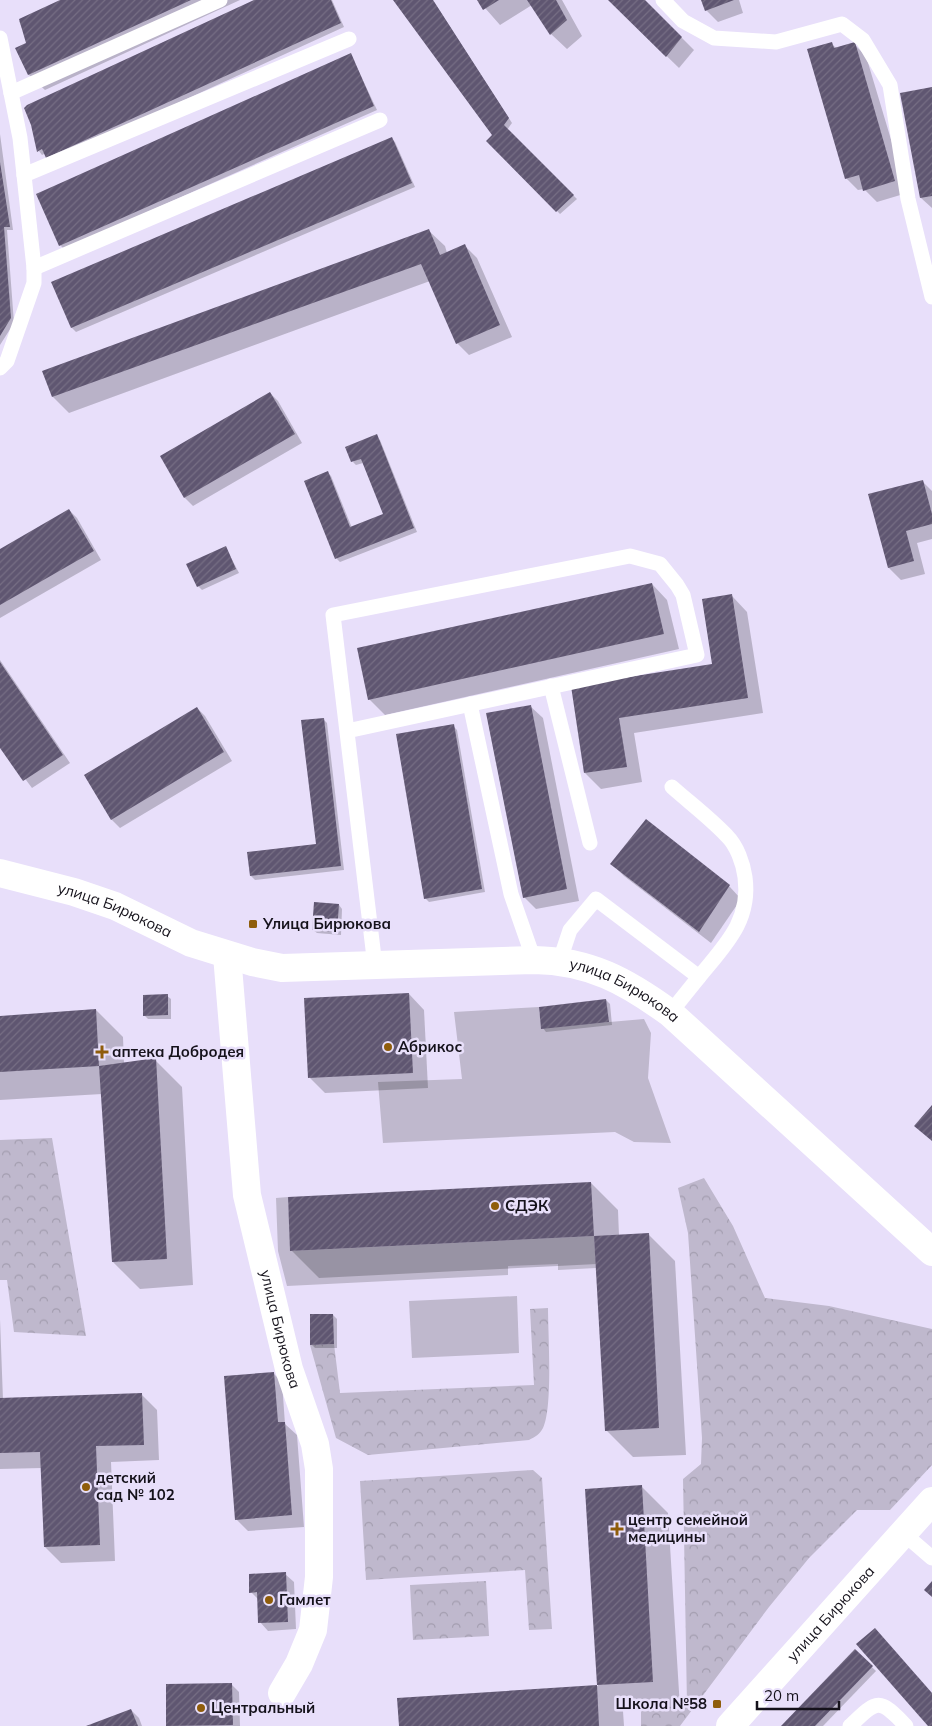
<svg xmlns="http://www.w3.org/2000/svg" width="932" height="1726" font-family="Mulish,sans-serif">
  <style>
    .green { fill: #bfb8cd }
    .forest { fill: url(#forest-crowns) }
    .shadow { fill: #0003 }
    .building { fill: url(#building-hatch) }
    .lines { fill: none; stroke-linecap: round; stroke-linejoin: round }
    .service { stroke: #fff; stroke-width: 15 }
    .minor { stroke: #fff; stroke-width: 28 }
    .tertiary { stroke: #fff; stroke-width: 28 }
    .poi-dot { fill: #8f5d0b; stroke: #e8dffa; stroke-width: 2 }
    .labels { text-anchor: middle; stroke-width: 5; stroke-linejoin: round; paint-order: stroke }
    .street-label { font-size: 15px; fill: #15121b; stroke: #e8dffa }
    .poi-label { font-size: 15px; font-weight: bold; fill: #15121b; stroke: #e8dffa; text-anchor: start }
  </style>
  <defs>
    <pattern id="forest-crowns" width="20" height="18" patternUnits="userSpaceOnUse" patternTransform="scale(1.25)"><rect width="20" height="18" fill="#bfb8cd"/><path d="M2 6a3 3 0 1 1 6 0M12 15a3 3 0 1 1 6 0" fill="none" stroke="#a39daf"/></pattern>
    <pattern id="building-hatch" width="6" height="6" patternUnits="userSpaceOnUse" patternTransform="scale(1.25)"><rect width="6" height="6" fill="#5f5671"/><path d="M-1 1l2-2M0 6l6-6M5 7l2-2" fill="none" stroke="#766e84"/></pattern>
  </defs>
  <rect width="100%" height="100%" fill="#e8dffa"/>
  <g class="green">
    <path d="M539,1007L541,1028L644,1019L651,1033L648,1078L671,1143L634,1142L615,1132L383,1143L378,1082L462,1079L454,1012Z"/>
    <path d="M288,1197L291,1251L594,1236L596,1268L558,1270V1264L508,1266V1275L287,1286L278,1251L276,1198Z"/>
    <path d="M517,1296L519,1353L412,1358L409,1301Z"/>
  </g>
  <g class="forest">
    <path d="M52,1138L86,1336L14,1332L7,1280H0V1140Z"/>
    <path d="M704,1178L733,1226L765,1298L829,1306L932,1329V1465L890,1510H857L809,1558L769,1607L680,1726H641V1710L687,1705L683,1479L701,1464L702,1438L688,1233L678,1188Z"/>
    <path d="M548,1308C548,1334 553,1407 543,1428C540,1434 535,1437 529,1440L368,1455L336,1438L310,1345L334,1344L340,1393L534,1385L530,1309Z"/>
    <path d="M533,1470L542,1478L552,1629L529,1630L525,1570L366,1580L360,1481Z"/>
    <path d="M486,1581L489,1636L413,1640L410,1585Z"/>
  </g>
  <g class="shadow">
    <path d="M63,0H240L45,90L29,75L17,48L28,43L19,21Z"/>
    <path d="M257,0H332L344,27L51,161L46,153L42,155L39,151Z"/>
    <path d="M395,0H433L512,123L507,130L577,199L560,214L487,141L493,135Z"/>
    <path d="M478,0H562L582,36L567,49L551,34L532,5L500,25Z"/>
    <path d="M609,0H644L694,50L679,68Z"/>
    <path d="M703,0H739L743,13L718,22L706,10Z"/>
    <path d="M832,44L837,49L854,44L866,56L907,193L877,202L864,189L858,190L846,178Z"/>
    <path d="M351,55L377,110L64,249L60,245Z"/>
    <path d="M932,88V208L921,198L902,94Z"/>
    <path d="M0,134L13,230H7L14,323L0,345Z"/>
    <path d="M391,138L395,142L415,187L76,332L72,328L53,283Z"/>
    <path d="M429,231L445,246L447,253L465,246L477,258L512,337L469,355L457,343L430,281L69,413L53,397L44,371Z"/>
    <path d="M270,393L278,401L302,443L193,506L185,498L161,456Z"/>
    <path d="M376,436L380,440L417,532L340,562L337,559L305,481L327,472L331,476L352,528L385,514L363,463L356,465L353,462Z"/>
    <path d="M922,481L932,491V539L917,543L925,574L901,580L889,568L869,495Z"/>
    <path d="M69,510L77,518L101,560L0,618V550Z"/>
    <path d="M226,548L239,573L202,590L198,586Z"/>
    <path d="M652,584L667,600L679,649L385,715L369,699Z"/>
    <path d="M732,596L747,612L763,713L634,733L642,782L601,789L585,773L572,687L714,666Z"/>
    <path d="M0,660L70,763L32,788L0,745Z"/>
    <path d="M530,706L543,718L579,901L536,909L524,897Z"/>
    <path d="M197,708L205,716L232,761L120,828L112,820L85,775Z"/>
    <path d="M323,719L327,723L344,870L255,880L251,876L317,845Z"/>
    <path d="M453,726L457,730L485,892L429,902L425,898Z"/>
    <path d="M612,864L729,886L741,899L711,943L624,876Z"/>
    <path d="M339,905L342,909L341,935L317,933L313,930Z"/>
    <path d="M409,994L424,1010L428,1088L325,1093L309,1077Z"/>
    <path d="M167,996L171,999V1019H148L144,1015Z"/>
    <path d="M606,1000L610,1004L612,1025L546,1032L543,1028Z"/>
    <path d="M96,1010L123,1037L124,1064L155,1060L182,1087L193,1285L140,1289L113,1262L102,1094L0,1100V1017Z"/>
    <path d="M591,1183L618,1210L619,1236L648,1234L675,1261L686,1455L633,1457L606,1430L597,1264L319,1278L292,1251Z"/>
    <path d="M333,1315L337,1319V1348H315L311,1344Z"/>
    <path d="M0,1319L3,1400L141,1394L157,1410L159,1460L111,1462L115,1561L61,1563L45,1547L42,1468L0,1469Z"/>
    <path d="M274,1374L282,1382L285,1424L297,1435L304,1527L248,1531L236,1519Z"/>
    <path d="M641,1486L668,1513L680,1708L623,1711L624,1726H400L398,1699L598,1686L586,1490Z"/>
    <path d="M285,1574L294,1582L296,1629L268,1631L260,1622L259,1600L251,1592Z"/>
    <path d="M855,1651L876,1671L823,1726H783Z"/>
    <path d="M231,1684L239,1692L240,1726H168L167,1685Z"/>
    <path d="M131,1710L139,1718L142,1726H89Z"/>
  </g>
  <g class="building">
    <path d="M60,0H191L28,75L15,48L26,43L19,19Z"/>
    <path d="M254,0H331L341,23L46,158L42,149L37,152L31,125L24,108L27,105Z"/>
    <path d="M393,0H433L509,118L504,125L574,195L556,212L486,141L492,135Z"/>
    <path d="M477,0H499L483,10Z"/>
    <path d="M527,0H556L567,20L550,35Z"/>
    <path d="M608,0H645L682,37L666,57Z"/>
    <path d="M701,0H734L705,11Z"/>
    <path d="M832,42L834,48L855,42L895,181L863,191L859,175L845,179L807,49Z"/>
    <path d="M351,53L374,106L59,246L36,194Z"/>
    <path d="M932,87V196L920,198L900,93Z"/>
    <path d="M392,137L412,183L71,328L51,282Z"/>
    <path d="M0,162L10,227H4L11,318L0,336Z"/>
    <path d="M429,229L440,255L465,244L500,325L456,344L421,264L52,397L42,371Z"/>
    <path d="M270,392L295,434L184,498L160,456Z"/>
    <path d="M377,434L414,528L335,559L304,481L328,471L350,527L383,514L361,459L351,462L345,447Z"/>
    <path d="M923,480L932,514V524L906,531L914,561L888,568L868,494Z"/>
    <path d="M69,509L94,551L0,605V549Z"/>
    <path d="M226,546L236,569L197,587L186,564Z"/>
    <path d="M652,583L664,634L368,700L357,648Z"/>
    <path d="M732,594L748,698L619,718L627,767L584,773L571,686L712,664L702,599Z"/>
    <path d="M0,662L63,755L23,781L0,748Z"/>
    <path d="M531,705L567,889L523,898L486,713Z"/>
    <path d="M197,707L224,752L111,820L84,775Z"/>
    <path d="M324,718L341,866L250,876L247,852L316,844L301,720Z"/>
    <path d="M454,724L482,889L424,899L396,734Z"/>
    <path d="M646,819L730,885L699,932L610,864Z"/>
    <path d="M314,902L339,904L337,932L312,930Z"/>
    <path d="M409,993L413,1073L308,1078L304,998Z"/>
    <path d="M168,994V1015L143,1016V995Z"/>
    <path d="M606,999L609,1022L541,1029L539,1007Z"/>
    <path d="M96,1009L99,1066L156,1058L167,1259L112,1262L99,1066L0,1072V1016Z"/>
    <path d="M932,1105V1141L914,1126Z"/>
    <path d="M591,1182L594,1236L290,1251L288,1197Z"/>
    <path d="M649,1233L659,1428L605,1431L594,1236Z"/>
    <path d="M310,1314H333L334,1344L310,1345Z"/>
    <path d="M274,1372L278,1422H285L292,1515L235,1520L224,1376Z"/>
    <path d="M142,1393L144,1445L96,1446L100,1545L44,1547L40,1452L0,1453V1398Z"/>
    <path d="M642,1485L653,1682L597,1685L599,1726H399L397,1698L597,1685L585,1489Z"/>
    <path d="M286,1572L288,1622L258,1623L257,1592L249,1593V1574Z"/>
    <path d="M932,1581V1597L924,1590Z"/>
    <path d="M875,1628L932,1693V1726H928L856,1644Z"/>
    <path d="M855,1649L873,1666L815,1726H781Z"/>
    <path d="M232,1683L233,1725L166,1726V1684Z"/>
    <path d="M131,1709L138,1726H86Z"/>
  </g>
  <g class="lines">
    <g class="service">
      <path d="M663,0L683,21L714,38L776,42L842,24L863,40L890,85L908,199L932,297"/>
      <path d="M0,38L20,138L34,268V283L7,361L0,368"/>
      <path d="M11,93L220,0"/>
      <path d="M24,175L349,39"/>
      <path d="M34,268L380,120"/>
      <path d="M551,686L590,843"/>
      <path d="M470,704L511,894L534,960"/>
      <path d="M347,731L697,655L683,595L677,585L660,564L630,556L333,615L375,966"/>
      <path d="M672,787C690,803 710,818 727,836C737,846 743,863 745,877C751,921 725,945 699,977"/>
      <path d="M560,960L570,930L596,899L699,977L670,1013"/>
      <path d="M903,1533L932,1558"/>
      <path d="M850,1726C877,1700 879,1697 906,1726"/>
    </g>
    <g class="minor">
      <path id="s1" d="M227,955L247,1195L289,1369L315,1444L319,1469V1577L313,1630L299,1664L282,1693"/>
      <path id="s2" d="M730,1726L932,1501"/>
    </g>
    <path class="tertiary" id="s3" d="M0,873L74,892L115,906L191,943L252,962L282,968L534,960C590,961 626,981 670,1013L932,1252"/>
  </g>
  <g class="poi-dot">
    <rect x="248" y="919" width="10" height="10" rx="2.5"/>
    <circle cx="388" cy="1047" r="5"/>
    <path d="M99.5 1044.5h5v5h5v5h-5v5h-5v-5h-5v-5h5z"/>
    <circle cx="495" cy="1206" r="5"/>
    <circle cx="86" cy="1487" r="5"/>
    <path d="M614.5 1521.5h5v5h5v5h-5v5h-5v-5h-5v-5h5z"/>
    <circle cx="269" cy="1600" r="5"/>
    <rect x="712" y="1699" width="10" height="10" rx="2.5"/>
    <circle cx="201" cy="1708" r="5"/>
  </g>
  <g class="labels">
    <g class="street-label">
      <text dy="5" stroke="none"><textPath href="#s3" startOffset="121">улица Бирюкова</textPath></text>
      <text dy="5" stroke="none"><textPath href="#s3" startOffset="648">улица Бирюкова</textPath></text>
      <text dy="5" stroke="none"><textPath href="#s1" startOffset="379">улица Бирюкова</textPath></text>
      <text dy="5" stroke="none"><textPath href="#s2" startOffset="151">улица Бирюкова</textPath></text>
    </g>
    <g class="poi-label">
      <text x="263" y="929">Улица Бирюкова</text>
      <text x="398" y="1052">Абрикос</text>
      <text x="112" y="1057">аптека Добродея</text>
      <text x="505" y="1211">СДЭК</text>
      <text x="96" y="1483">детский<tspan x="96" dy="17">сад № 102</tspan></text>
      <text x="628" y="1525">центр семейной<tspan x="628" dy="17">медицины</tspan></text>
      <text x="279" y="1605">Гамлет</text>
      <text x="707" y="1709" text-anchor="end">Школа №58</text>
      <text x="211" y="1713">Центральный</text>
    </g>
  </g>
  <path d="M757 1701v8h82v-8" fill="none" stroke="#15121b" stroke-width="2.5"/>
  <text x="764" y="1701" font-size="15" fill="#15121b" stroke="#e8dffa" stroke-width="4" paint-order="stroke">20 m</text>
</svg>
